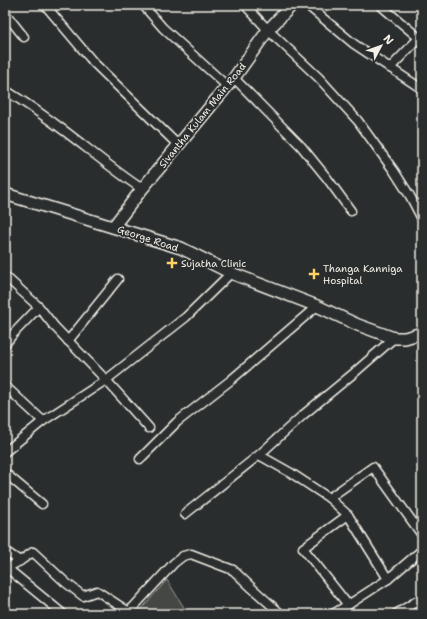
<svg xmlns="http://www.w3.org/2000/svg" width="427" height="619" font-family="'Shantell Sans',sans-serif">
  <style>
    .park { fill: #444645; stroke: #9c9c96 }
    .lines { fill: none; stroke-linecap: round; stroke-linejoin: round }
    .street-casing { stroke: #f4f1e8; stroke-width: 11 }
    .secondary-casing { stroke: #f4f1e8; stroke-width: 14 }
    .street { stroke: #2a2d2e; stroke-width: 8 }
    .secondary { stroke: #2a2d2e; stroke-width: 11 }
    .poi-dot { fill: #ffd166; stroke: #2a2d2e; stroke-width: 1.5 }
    .labels { text-anchor: middle; stroke-width: 3.5; stroke-linejoin: round; paint-order: stroke }
    .street-label { font-size: 10px; fill: #f4f1e8; stroke: #2a2d2e }
    .poi-label { font-size: 10px; fill: #f4f1e8; stroke: #2a2d2e; text-anchor: start }
  </style>
  <rect width="100%" height="100%" fill="#2a2d2e"/>
  <filter id="ink" filterUnits="userSpaceOnUse"><feTurbulence type="fractalNoise" baseFrequency=".025" numOctaves="2"/><feDisplacementMap in="SourceGraphic" scale="8" xChannelSelector="R" yChannelSelector="G"/><feConvolveMatrix kernelMatrix="1 2 1 2 8 2 1 2 1" color-interpolation-filters="sRGB"/></filter>
  <g filter="url(#ink)">
    <path class="park" d="M167,580L188,614H137Z"/>
    <g class="lines">
      <g class="street-casing">
        <g id="street">
          <path d="M45,5L94,63L178,145"/>
          <path d="M143,5L163,28L227,86"/>
          <path d="M245,5L268,30L319,78L358,121L394,171L410,196L422,219"/>
          <path d="M307,5L354,44L422,89"/>
          <path d="M380,5L419,38L390,68"/>
          <path d="M5,13L24,37"/>
          <path d="M234,78L301,146L327,178L351,211"/>
          <path d="M5,90C26,103 46,117 66,132C91,151 115,171 142,189"/>
          <path d="M5,276L39,307L54,326L106,380L149,428"/>
          <path d="M394,338L354,373L303,415L259,455L291,473L329,498L348,515L303,548L348,605L388,579L422,550"/>
          <path d="M68,341L118,279"/>
          <path d="M5,344L13,334L39,307"/>
          <path d="M5,386L43,421"/>
          <path d="M5,452L43,421L106,380L186,317L231,273"/>
          <path d="M140,459L177,422L231,380L317,306"/>
          <path d="M5,473L42,504"/>
          <path d="M329,498L373,467L422,535"/>
          <path d="M185,514L259,455"/>
          <path d="M348,515L388,579"/>
          <path d="M5,551L20,561"/>
          <path d="M7,568L63,614"/>
          <path d="M5,569L20,561L33,552L65,582L83,596L97,591L129,612"/>
          <path d="M127,614L174,563L183,556L191,554L233,570L252,588L281,614"/>
          <path d="M333,614L348,605"/>
          <path d="M396,614L422,598"/>
        </g>
      </g>
      <g class="secondary-casing">
        <g id="secondary">
          <path d="M5,194L181,248L231,273L317,306L358,325L394,338H405L422,333"/>
          <path d="M113,227L142,189L234,78L268,30L292,5"/>
        </g>
      </g>
      <use href="#street" class="street"/>
      <use href="#secondary" class="secondary"/>
    </g>
  </g>
  <g class="poi-dot">
    <path d="M170 257h4v4h4v4h-4v4h-4v-4h-4v-4h4z"/>
    <path d="M312 268h4v4h4v4h-4v4h-4v-4h-4v-4h4z"/>
  </g>
  <g class="labels">
    <g class="street-label">
      <text transform="translate(202 115) rotate(-51)" y="4">Sivantha Kulam Main Road</text>
      <text transform="translate(148 238) rotate(18)" y="4">George Road</text>
    </g>
    <g class="poi-label">
      <text x="181" y="267">Sujatha Clinic</text>
      <text x="323" y="272">Thanga Kanniga<tspan x="323" dy="12">Hospital</tspan></text>
    </g>
  </g>
  <rect width="427" height="619" fill="none" stroke="#2a2d2e" stroke-width="20"/>
  <rect x="10" y="10" width="407" height="599" fill="none" stroke="#f4f1e8" stroke-width="1.5" filter="url(#ink)"/>
  <g transform="translate(381 46) rotate(49)" stroke="#2a2d2e" stroke-width="3" paint-order="stroke">
  <path d="M0-3L7 15L0 10L-7 15Z" fill="#f4f1e8"/>
  <text y="-6" font-size="11" font-weight="bold" text-anchor="middle" fill="#f4f1e8">N</text>
  </g>
</svg>
